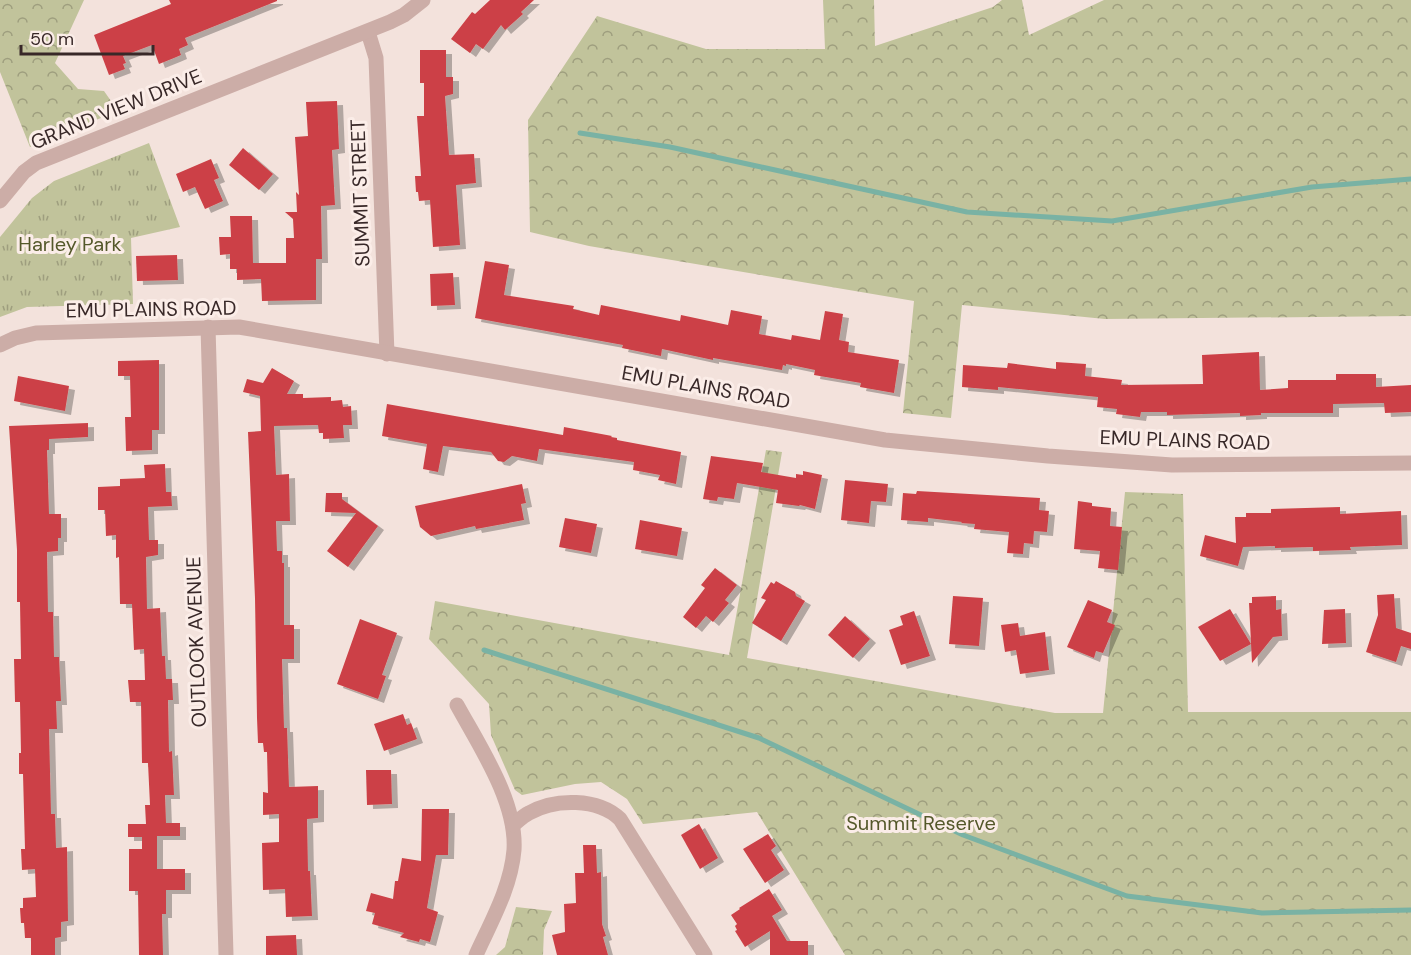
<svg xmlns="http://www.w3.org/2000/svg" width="1411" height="955" font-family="'DM Sans',sans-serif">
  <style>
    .grass { fill: url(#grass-tufts) }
    .forest { fill: url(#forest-crowns) }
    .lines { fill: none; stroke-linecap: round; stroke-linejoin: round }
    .stream { stroke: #79b2a4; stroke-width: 5 }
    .building { fill: #cc4146; filter: url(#shadow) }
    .minor { stroke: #ccada7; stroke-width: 15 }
    .labels { text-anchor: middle; stroke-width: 6; stroke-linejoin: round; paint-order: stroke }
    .street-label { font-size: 20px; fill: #382828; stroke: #fbede8 }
    .park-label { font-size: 20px; fill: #54582a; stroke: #fbede8 }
  </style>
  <defs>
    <pattern id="grass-tufts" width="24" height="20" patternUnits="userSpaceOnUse" patternTransform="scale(1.5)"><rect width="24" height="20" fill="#c1c39b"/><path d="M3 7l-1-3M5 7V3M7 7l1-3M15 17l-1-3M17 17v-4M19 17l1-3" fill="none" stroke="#9e9e7e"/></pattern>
    <pattern id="forest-crowns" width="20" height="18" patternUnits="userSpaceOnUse" patternTransform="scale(1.5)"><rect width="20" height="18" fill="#c1c39b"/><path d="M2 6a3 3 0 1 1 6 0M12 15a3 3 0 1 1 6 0" fill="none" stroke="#9e9e7e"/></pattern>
    <filter id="shadow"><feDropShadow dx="6" dy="4" stdDeviation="0" flood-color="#0004"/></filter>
  </defs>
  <rect width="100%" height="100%" fill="#f3e2dc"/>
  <path class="grass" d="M149,143L180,227L131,238L133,304L27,307L0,317V237L32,198L54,181Z"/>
  <g class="forest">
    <path d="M0,0H84L55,63L78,89L104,91L118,111L30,147L0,72Z"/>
    <path d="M823,0H874L875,46L993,7L1002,0H1022L1029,35L1104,0H1411V316L1105,319L962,305L951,418L903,413L914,301L589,246L530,232L528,120L597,16L706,49H825Z"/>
    <path d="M766,450L782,452L747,658L1055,713H1103L1125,492L1183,494L1188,712H1411V955H845L757,812L643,824L627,799L601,782L575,784L522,795L515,790L491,735L489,704L429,639L435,601L729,655Z"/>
    <path d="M516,907L552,911L544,930L543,955H496L505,947Z"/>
  </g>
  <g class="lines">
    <g class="stream">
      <path d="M580,133L670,147L967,212L1112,221L1312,187L1411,179"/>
      <path d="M484,650L759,738L963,835L1127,896L1262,913L1411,910"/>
    </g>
  </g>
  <g class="building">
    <path d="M169,0H277V1L185,38L188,45L179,49L181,55L174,58L159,64L152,45L123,56L126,63L123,64L125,69L109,75L94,35L171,4Z"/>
    <path d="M490,0H534L521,12L523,14L505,30L501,25L483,49L476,44L470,53L451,39L472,12L475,14Z"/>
    <path d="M420,50H446V77H453V94L445,96L449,155L474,154L476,183L456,185L460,245L433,247L430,200L419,201L418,192H416L415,176H421L417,116H424V83H420Z"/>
    <path d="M337,101L339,149L332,150L335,205L321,206L322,259H316V300L262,301L261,279L237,280V269H230V254L220,255L219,237H231L230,216H252L253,263H286V238H294L293,219L285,212H297L296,192L299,195L295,137L308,136L306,102Z"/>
    <path d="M243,148L273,174L259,190L229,165Z"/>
    <path d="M211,159L219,178L214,180L223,201L205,209L195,187L183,192L176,174Z"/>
    <path d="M177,255L178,280L137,281L136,256Z"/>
    <path d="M485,261L509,265L504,295L574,306L573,309L599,315L601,305L680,321L681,315L728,325L731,310L762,316L759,334L791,340L792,335L820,340L825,311L843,314L839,340L849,342L848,352L899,360L894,393L860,387L861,383L814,375L815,370L786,364V366L783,365L782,370L713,358V360L662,349L661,356L622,348L623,345L475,318Z"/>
    <path d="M453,273L455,305L431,306L430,274Z"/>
    <path d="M1259,352L1260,390L1288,388V380H1336V374H1376V387L1411,385V412L1385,413L1384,403L1333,404V413H1261V415L1240,416V413L1167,415V412H1141L1140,417L1116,414L1117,409L1097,407L1098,397L998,387V390L962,387L963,365L1007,368L1008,363L1056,369V362L1086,364L1085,376L1122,380L1121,385L1203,384L1202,355Z"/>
    <path d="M159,360V430H152V450L126,451L125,417H131L130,376H118V361Z"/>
    <path d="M272,368L294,381L287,394H303V398L331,397V401L342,400L343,407L351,406L352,425H343L344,438L323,439V433H319L318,425L274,426L276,475L289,474L290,521H276L277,551H282V563H284V625H294V659H282L284,728H287L289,787L318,786V818L307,819L308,871H310L312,916L286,917L285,889L263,890L262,843L279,842V814L263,815V792L268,793L267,752H264L263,743H258L257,718L255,598L248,432L261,431L260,396L243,392L247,379L263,383Z"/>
    <path d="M18,376L69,386L65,411L14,401Z"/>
    <path d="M387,404L563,435L564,427L612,436L611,437L617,438V440L681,452L676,484L658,480L660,475L633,470L634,462L539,449L537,461L512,456L504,462L498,461L491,452L443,446L438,472L423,469L427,444L382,436Z"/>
    <path d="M88,423V437L49,439V450H47L49,514H61V538H58V551L47,552L48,612H53L54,657H59L61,701H56L57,729H49L51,814H55L56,848L67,847L68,921L61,922V937L55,938V955H31V938H25L24,923H21L20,908H23V898L36,897L35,869L22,870L21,849H25L23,774H19V753H21L20,702H15L14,659H21L20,602H17V550L9,426Z"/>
    <path d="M711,456L763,463L761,472L796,478V474L803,475V471L822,475L815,509L800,505L799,506L776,503L778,490L737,483L734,499L718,497L717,501L703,499Z"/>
    <path d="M165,464L166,492H171L172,506L148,507L149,540H158V555L146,557L147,609L160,608L162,656H165L166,679H172L173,700H168L169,752L172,751L174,795H165L166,823H180V836H157V869H185V890H166V914H162L163,955H139L138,891H129V849H142V837H128V824H146L145,805H150L148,763H142L141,702H130L128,680H145L144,649L134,650L132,604H120L119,557L116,558V535L106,536L105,510H98V487L120,486V479L145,478L144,465Z"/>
    <path d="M845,480L888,484L886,502L871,501L869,523L841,520Z"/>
    <path d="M522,484L526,503L521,504L524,520L476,529L475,526L431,536L420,527L415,506Z"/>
    <path d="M917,491L1040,498L1039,510L1049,511L1047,532L1034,531L1033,544L1024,543L1023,554L1007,553L1009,532L974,529L975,524L961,523L962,522L928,518V522L901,520L903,493L916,494Z"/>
    <path d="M326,493H342V499L378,526L348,567L327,551L356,513L325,512Z"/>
    <path d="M1078,501L1092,503V506L1111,508L1110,526L1122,527L1118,570L1098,568L1100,551L1074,549Z"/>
    <path d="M1340,507V514L1401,511L1402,545L1350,547L1351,550L1313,551V547L1275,548V546L1243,547L1238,566L1200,556L1205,535L1236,543L1235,517H1246V513H1271V509Z"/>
    <path d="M565,518L597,524L591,553L559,547Z"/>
    <path d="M640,520L682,528L677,556L635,549Z"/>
    <path d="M715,568L737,585L725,600L729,603L713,622L706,616L696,628L683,617L705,588L701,585Z"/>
    <path d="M776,581L795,592L796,596L805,601L781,641L752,623L766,600L761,598L771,582L774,584Z"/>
    <path d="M1394,594L1396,628L1411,633V649L1401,646L1396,662L1366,652L1378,615L1377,595Z"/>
    <path d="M953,596L983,598L979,646L949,644Z"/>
    <path d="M1276,596V610L1281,609L1282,636L1273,637L1252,663L1249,603H1252V597Z"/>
    <path d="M1088,600L1112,610L1107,622L1115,625L1103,653L1096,651L1094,658L1067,647Z"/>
    <path d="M1230,609L1251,644L1220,661L1198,627Z"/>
    <path d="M1345,609L1346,643L1322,644L1324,610Z"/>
    <path d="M914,611L930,656L901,665L889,630L903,625L900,616Z"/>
    <path d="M845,616L870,639L853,658L828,635Z"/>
    <path d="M360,619L397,633L382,675L386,676L378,699L337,684Z"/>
    <path d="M1018,623L1020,636L1045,632L1049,670L1020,674L1016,650L1005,652L1001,625Z"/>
    <path d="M403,714L407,725L411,723L417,739L384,751L374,724Z"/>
    <path d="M366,770H391L392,804L367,805Z"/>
    <path d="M422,809H449L448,855H436L427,908L438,912L430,942L420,939L419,942L400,937L404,933L372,924L375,913L366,911L371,893L393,899L395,881H398L402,858L421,861Z"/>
    <path d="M699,824L718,858L700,869L681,835Z"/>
    <path d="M768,834L776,846L771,850L784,870L765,883L743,849Z"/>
    <path d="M583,845H596L597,873L601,872L602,924L606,936L603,937L608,955H557L552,935L565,932L564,904L576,903L575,873H584Z"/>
    <path d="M769,889L782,910L772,916L787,941H808V955H770V931L745,947L735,931L737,930L735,926L737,924L731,915L740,909L739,908Z"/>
    <path d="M296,935L297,955H266V936Z"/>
  </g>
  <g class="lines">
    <g class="minor">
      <path d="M368,32L376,58L387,354"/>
      <path d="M0,201L24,172L36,163L390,22L404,15L423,0"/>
      <path d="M208,327L226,955"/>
      <path d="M0,345L15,338L36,333L239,327L885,440L1048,456L1172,465L1411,463"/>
      <path d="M457,705C480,747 517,802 514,850C511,887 491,922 476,955"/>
      <path d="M513,825C518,821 523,816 529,813C555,798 598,798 620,819L705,955"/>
    </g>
  </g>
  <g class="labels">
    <g class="street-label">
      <text transform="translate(116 109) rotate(-22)" y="7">GRAND VIEW DRIVE</text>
      <text transform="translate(360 193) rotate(-92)" y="7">SUMMIT STREET</text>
      <text transform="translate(151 309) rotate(-1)" y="7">EMU PLAINS ROAD</text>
      <text transform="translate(706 387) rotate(10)" y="7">EMU PLAINS ROAD</text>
      <text transform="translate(1185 440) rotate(2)" y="7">EMU PLAINS ROAD</text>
      <text transform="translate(196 642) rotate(-92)" y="7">OUTLOOK AVENUE</text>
    </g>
    <g class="park-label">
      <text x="70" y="251">Harley Park</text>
      <text x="921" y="830">Summit Reserve</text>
    </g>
  </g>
  <path d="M21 45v9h132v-9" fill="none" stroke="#382828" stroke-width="3"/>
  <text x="30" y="45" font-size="18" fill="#382828" stroke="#fbede8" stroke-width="4.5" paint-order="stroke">50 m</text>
</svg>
